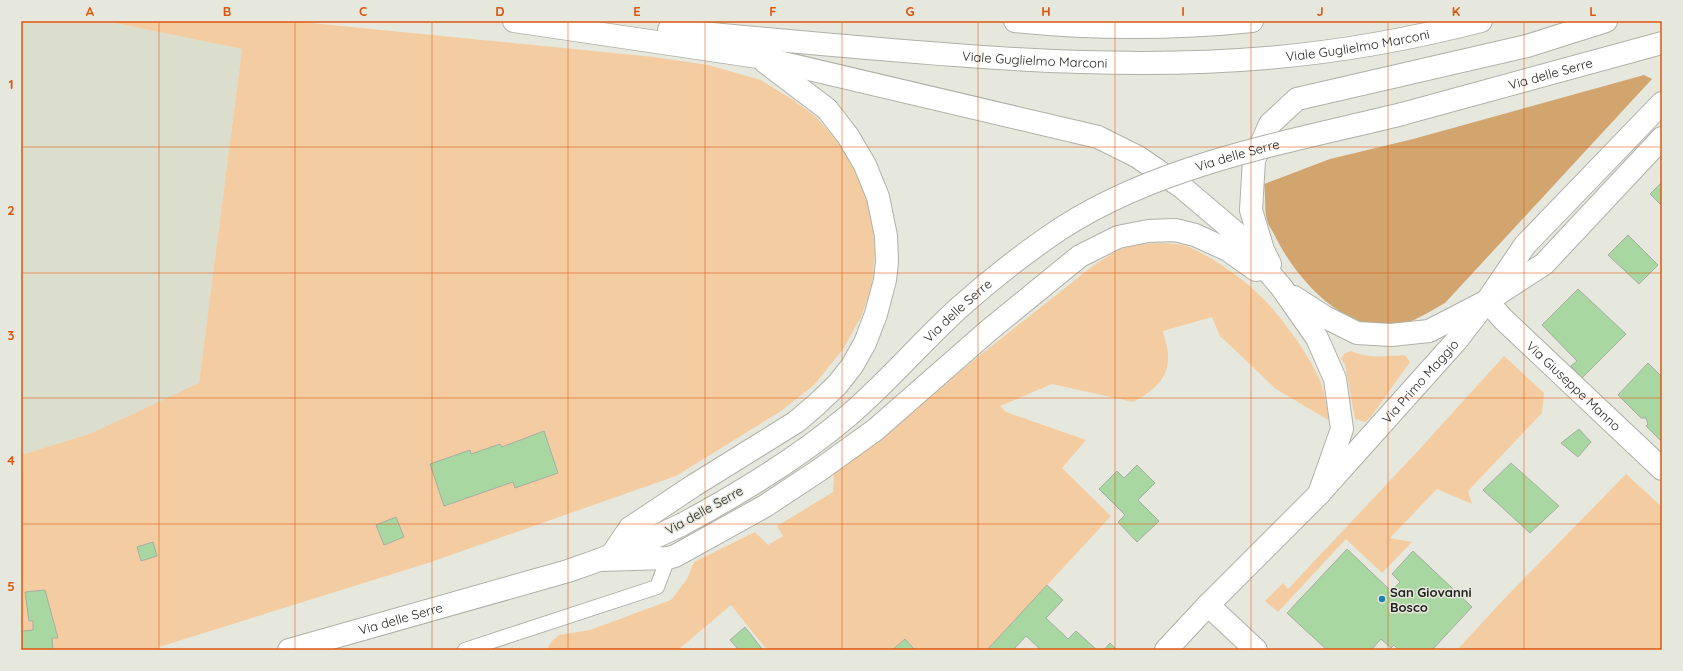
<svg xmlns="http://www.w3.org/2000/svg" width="1683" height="671" font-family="Quicksand,sans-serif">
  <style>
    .built { fill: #dbdecd }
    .green { fill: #f3cda1 }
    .forest { fill: #d2a56f }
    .building { fill: #a9d7a1; stroke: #a6ada5 }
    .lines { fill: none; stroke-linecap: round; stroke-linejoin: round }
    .service-casing { stroke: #afb1a8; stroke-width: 16 }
    .minor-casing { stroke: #afb1a8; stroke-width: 24 }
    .tertiary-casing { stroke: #afb1a8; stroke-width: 24 }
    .secondary-casing { stroke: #afb1a8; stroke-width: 24 }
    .service { stroke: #fff; stroke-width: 14 }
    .minor { stroke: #fff; stroke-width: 22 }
    .tertiary { stroke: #fff; stroke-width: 22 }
    .secondary { stroke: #fff; stroke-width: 22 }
    .tertiary-bridge-casing { stroke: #afb1a8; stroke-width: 24; stroke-linecap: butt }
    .tertiary-bridge { stroke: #fff; stroke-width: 22 }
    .grid { fill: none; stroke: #de560d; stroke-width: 1; stroke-opacity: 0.55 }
    .poi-dot { fill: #2181ad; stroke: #e6e8de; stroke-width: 1.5 }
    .labels { text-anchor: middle; stroke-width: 3; stroke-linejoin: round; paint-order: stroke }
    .street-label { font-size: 13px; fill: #22231f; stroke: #e6e8de }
    .poi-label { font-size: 13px; font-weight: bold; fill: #22231f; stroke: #e6e8de; text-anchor: start }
    .neatline { fill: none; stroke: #de560d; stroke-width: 1.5 }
    .grid-label { font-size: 13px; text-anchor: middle; font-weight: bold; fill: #de560d }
  </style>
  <rect width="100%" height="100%" fill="#e6e8de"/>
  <path class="built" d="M21,21H105L242,49L199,384L92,433L21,455Z"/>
  <g class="green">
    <path d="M105,21H291L654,57L708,65L761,80L793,100L816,117L842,146L862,184L872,215L875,252L872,286L861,317L843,349L814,385L781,411L676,476L428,563L159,647V650H21V455L92,433L199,383L242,49Z"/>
    <path d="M1140,244C1157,244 1175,241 1191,248C1210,256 1239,276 1254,290C1277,310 1310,355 1321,383C1325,395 1327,409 1330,421L1276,389L1220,336L1212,317L1163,331C1165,340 1169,351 1168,360C1167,381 1150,393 1133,402L1052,384L1000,406L1006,412L1086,440L1062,468L1111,516L987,650H767L731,605L678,650H546L552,641L559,635L590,630L671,600L687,579L694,562L755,532L768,545L783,536L777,526L833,492L834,471L1094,265L1120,249Z"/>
    <path d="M1351,351C1369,359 1386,356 1405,355L1410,362L1370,418L1365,422L1355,419L1345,364L1341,359L1344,354Z"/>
    <path d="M1504,356L1544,393L1542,413L1468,491L1472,504L1437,489L1390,538L1412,542L1382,573L1346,539L1278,612L1265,601L1283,583L1288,589L1416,453Z"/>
    <path d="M1626,474L1662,507V650H1457L1503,600Z"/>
  </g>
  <path class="forest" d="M1644,75L1652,79L1445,303C1425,314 1407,327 1383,327C1379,327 1375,326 1371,325C1328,314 1293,273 1274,234C1272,230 1268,225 1267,220C1264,209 1266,195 1264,184L1330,159L1413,139Z"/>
  <g class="building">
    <path d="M1662,182V206L1650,194Z"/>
    <path d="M1628,235L1658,265L1639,284L1608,255Z"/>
    <path d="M1578,289L1626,334L1582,378L1571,366L1577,361L1542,325Z"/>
    <path d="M1648,363L1662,377V442L1646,426L1648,424L1646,418H1641L1618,395Z"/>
    <path d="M1579,429L1591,442L1578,457L1561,443Z"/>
    <path d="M544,431L558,473L515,488L513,482L444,506L430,464L470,450L471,454L500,444L502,447Z"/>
    <path d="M1511,463L1559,506L1530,533L1483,490Z"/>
    <path d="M1137,465L1155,483L1138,500L1159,521L1137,542L1118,522L1125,515L1099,489L1117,471L1124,478Z"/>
    <path d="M396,517L404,537L384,545L376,525Z"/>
    <path d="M153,542L157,556L141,561L137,547Z"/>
    <path d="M1347,549L1391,591L1400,582L1392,574L1413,551L1472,607L1432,650H1399L1394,645L1391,648L1381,639L1371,650H1327L1287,613Z"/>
    <path d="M1047,585L1063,600L1046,618L1068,639L1076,631L1097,650H1041L1026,636L1013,650H987Z"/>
    <path d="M45,590L58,638H52L53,650H21V631L33,630V621H29L25,592Z"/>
    <path d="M745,627L763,650H739L730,640Z"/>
    <path d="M905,639L915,650H892Z"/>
    <path d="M1110,643L1117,650H1104Z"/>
  </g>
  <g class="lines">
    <g class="service-casing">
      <path id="service" d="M465,650L657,587L668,558"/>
    </g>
    <g class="minor-casing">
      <g id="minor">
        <path id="s1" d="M1662,138L1544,264L1487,301L1503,319L1662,469"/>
        <path d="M1208,605L1256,650"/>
      </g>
    </g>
    <g class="tertiary-casing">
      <g id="tertiary">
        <path id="s2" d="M1402,114L1662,43"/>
        <path id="s3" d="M289,650L568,571C607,558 644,543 681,525"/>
      </g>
    </g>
    <g class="secondary-casing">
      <g id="secondary">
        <path d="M514,21L758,57L1098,137L1138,157L1183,188L1236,233L1282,288L1317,338L1335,379L1342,429L1319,494"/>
        <path d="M1015,21C1094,29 1174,29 1252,21"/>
        <path id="s4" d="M669,30C764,39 859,48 955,55C1058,63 1163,67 1267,58C1338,52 1411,39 1481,21"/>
        <path d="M1270,264L1263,250L1251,210L1254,160L1270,124L1297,99L1527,46L1606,21"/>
        <path d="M1294,297L1325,317L1357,333L1391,335L1429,331L1487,301"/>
        <path d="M611,556L630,528L693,486L796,422L816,405L837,385L852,366L865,343L876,314L885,280L887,262L886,236L878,197L865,165L848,136L827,109L765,62"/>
        <path d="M599,560L668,558L675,556L765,506L818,471L875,430L988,331L1080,256L1118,237L1148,231L1175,230L1195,235L1228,250L1256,270"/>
        <path id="s5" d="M1166,650L1208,605L1319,494L1457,340L1487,301L1525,245L1662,103"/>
      </g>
    </g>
    <use href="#service" class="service"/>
    <use href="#minor" class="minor"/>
    <use href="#tertiary" class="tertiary"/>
    <use href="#secondary" class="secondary"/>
    <g class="tertiary-bridge-casing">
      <g id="tertiary-bridge">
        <path id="s6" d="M681,525C739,494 797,459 848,416C888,382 922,341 961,306C988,282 1017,259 1047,238C1148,166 1284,143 1402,114"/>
      </g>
    </g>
    <use href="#tertiary-bridge" class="tertiary-bridge"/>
  </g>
  <path class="grid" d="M159,21V650M295,21V650M432,21V650M568,21V650M705,21V650M842,21V650M978,21V650M1115,21V650M1251,21V650M1388,21V650M1524,21V650M21,147H1662M21,273H1662M21,398H1662M21,524H1662"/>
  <circle class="poi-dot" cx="1382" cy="599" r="4"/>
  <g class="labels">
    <g class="street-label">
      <text dy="5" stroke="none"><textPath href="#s4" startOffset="691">Viale Guglielmo Marconi</textPath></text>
      <text dy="5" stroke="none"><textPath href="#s4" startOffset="367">Viale Guglielmo Marconi</textPath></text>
      <text dy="5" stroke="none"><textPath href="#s2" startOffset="154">Via delle Serre</textPath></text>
      <text dy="5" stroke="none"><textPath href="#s6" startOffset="676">Via delle Serre</textPath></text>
      <text dy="5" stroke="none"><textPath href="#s6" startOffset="352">Via delle Serre</textPath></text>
      <text dy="5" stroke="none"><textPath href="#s5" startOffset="370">Via Primo Maggio</textPath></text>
      <text dy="5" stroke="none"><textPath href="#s1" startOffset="362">Via Giuseppe Manno</textPath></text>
      <text transform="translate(704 510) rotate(-29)" y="5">Via delle Serre</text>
      <text dy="5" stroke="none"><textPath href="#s3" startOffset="116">Via delle Serre</textPath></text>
    </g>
    <g class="poi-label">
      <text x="1390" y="597">San Giovanni<tspan x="1390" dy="15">Bosco</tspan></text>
    </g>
  </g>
  <rect width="1683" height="671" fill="none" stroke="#e6e8de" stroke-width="44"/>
  <rect x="22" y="22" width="1639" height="627" class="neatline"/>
  <g class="grid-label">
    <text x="90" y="16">A</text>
    <text x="227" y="16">B</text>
    <text x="363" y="16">C</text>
    <text x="500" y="16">D</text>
    <text x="637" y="16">E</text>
    <text x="773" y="16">F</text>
    <text x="910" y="16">G</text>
    <text x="1046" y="16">H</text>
    <text x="1183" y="16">I</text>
    <text x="1320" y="16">J</text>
    <text x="1456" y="16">K</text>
    <text x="1593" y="16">L</text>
    <text x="11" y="89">1</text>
    <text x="11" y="215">2</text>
    <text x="11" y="340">3</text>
    <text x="11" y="465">4</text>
    <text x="11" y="591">5</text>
  </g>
</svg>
